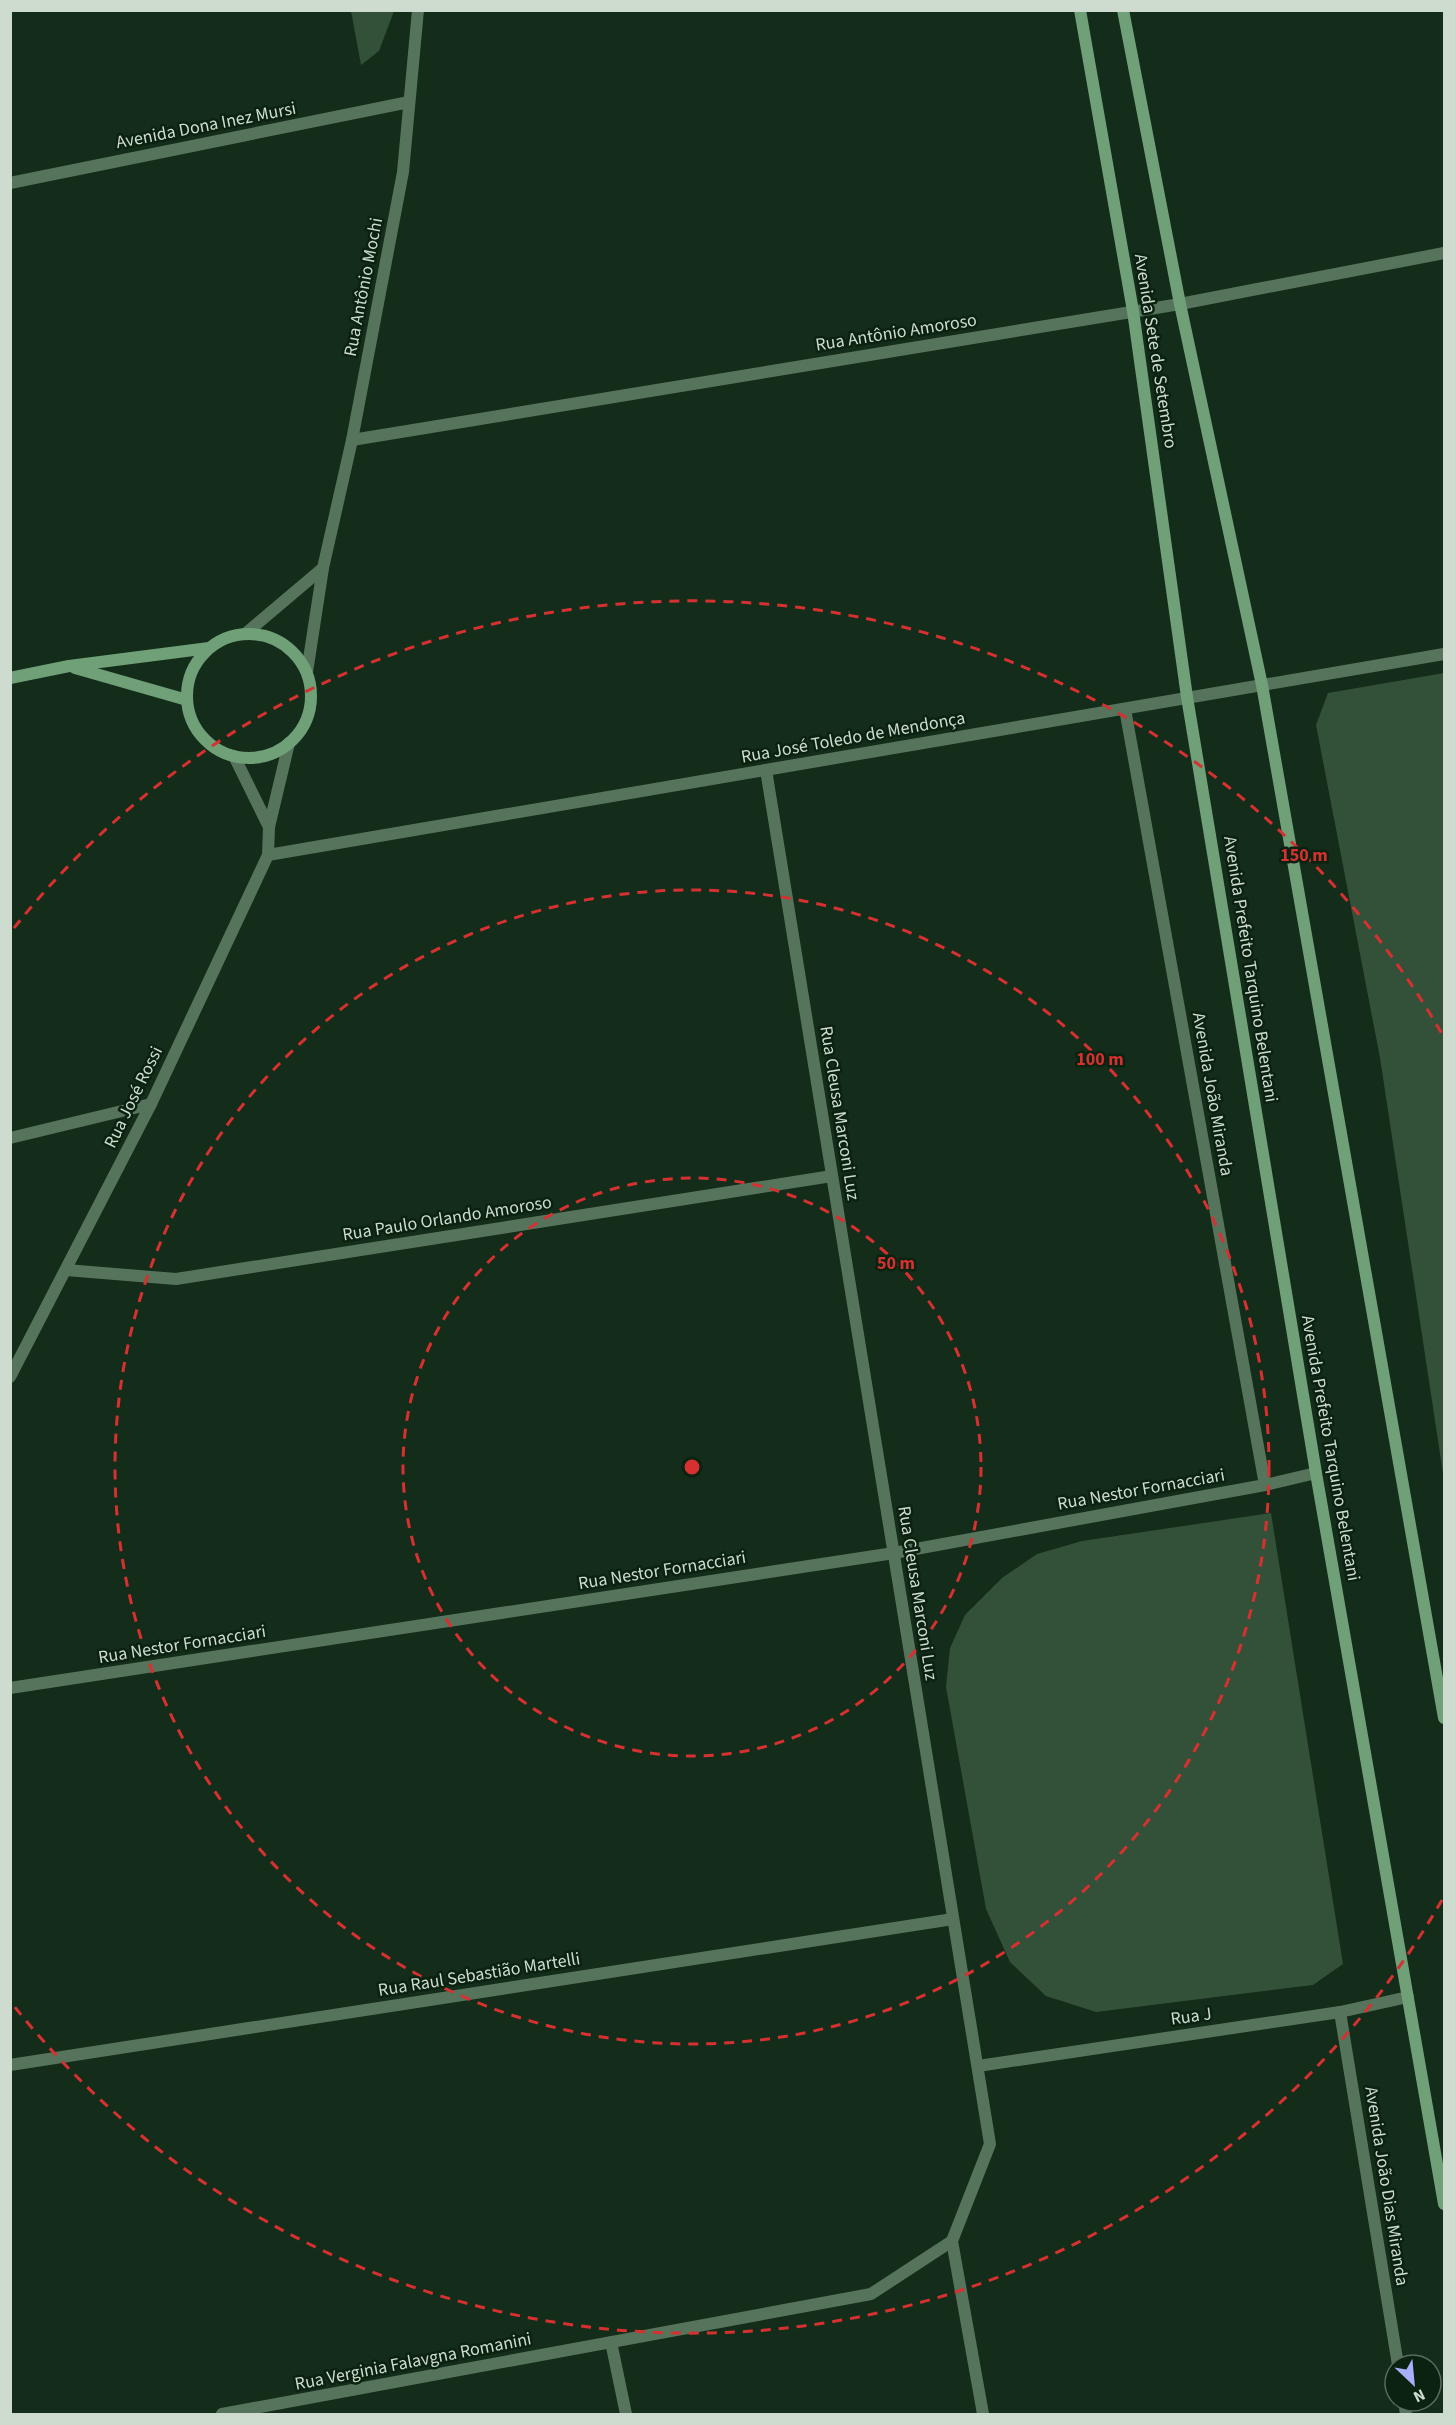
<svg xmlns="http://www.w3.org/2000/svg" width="1455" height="2425" font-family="'Source Sans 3',sans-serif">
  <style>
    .green { fill: #335039 }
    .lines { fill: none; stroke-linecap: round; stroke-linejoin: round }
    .street { stroke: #55745b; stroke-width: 12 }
    .secondary { stroke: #6fa078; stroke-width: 12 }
    .ring { fill: none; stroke: #d63130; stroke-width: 3; stroke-dasharray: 10 8 }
    .labels { text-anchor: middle; stroke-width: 5; stroke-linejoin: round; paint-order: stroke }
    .street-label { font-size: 18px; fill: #cedcd0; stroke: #0b2210 }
    .centre { fill: #d63130; stroke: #0b2210; stroke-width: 3 }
    .ring-label { font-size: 18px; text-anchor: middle; font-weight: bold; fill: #d63130; stroke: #0b2210; stroke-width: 5; stroke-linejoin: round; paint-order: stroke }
  </style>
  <rect width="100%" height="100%" fill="#142c1a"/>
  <g class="green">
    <path d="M351,11H394L379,51L361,65Z"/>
    <path d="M1444,673V1480L1380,1058L1316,725L1328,693Z"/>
    <path d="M1271,1513L1343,1964L1313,1985L1096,2012L1046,1996L1010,1962L986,1909L946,1687L950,1648L965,1615L1002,1578L1037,1554L1082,1541Z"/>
  </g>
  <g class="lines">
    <g class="street">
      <path d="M10,183L409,102"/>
      <path d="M352,440L1180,304L1444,253"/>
      <path d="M245,634L323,568"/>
      <path d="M307,672L323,568L352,440L403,172L418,10"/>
      <path d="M1125,709L1265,1485"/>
      <path d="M234,756L269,827"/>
      <path d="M766,770L990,2144L952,2241L983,2414"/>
      <path d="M268,855L1444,654"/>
      <path d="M10,1138L151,1104"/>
      <path d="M66,1270L176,1279L832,1176"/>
      <path d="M10,1377L151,1104L268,855L269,827L289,743"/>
      <path d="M10,1688L894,1553L1265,1485L1316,1473"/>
      <path d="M1340,2012L1398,2365"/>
      <path d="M10,2065L953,1919"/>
      <path d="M978,2066L1340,2012L1408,1997"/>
      <path d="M611,2342L626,2414"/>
      <path d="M1404,2401L1406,2414"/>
      <path d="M222,2414L871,2294L952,2241"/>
    </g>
    <g class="secondary">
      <path d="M1080,10L1133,311L1187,697L1316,1473L1444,2204"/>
      <path d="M1123,10L1180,304L1262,685L1444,1718"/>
      <circle cx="249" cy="696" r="62"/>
      <path d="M75,668L187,700"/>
      <path d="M10,678L69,666L209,648"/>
    </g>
  </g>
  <g class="ring">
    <circle cx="692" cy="1467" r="289"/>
    <circle cx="692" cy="1467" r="577"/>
    <path d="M1442 1900A866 866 0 0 1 14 2006M14 928A866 866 0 0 1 1442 1034"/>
  </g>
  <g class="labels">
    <g class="street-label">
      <text transform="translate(206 125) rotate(-11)" y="6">Avenida Dona Inez Mursi</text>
      <text transform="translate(363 287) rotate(-79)" y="6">Rua Antônio Mochi</text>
      <text transform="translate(896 332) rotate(-9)" y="6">Rua Antônio Amoroso</text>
      <text transform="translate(1156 351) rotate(81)" y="6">Avenida Sete de Setembro</text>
      <text transform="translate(853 737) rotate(-10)" y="6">Rua José Toledo de Mendonça</text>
      <text transform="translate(1251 969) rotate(81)" y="6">Avenida Prefeito Tarquino Belentani</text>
      <text transform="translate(1213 1094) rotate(80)" y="6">Avenida João Miranda</text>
      <text transform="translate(133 1097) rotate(-64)" y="6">Rua José Rossi</text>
      <text transform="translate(840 1113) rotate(81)" y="6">Rua Cleusa Marconi Luz</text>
      <text transform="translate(447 1218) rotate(-9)" y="6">Rua Paulo Orlando Amoroso</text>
      <text transform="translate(1331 1448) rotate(80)" y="6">Avenida Prefeito Tarquino Belentani</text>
      <text transform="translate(1141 1489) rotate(-10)" y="6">Rua Nestor Fornacciari</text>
      <text transform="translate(662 1570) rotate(-9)" y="6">Rua Nestor Fornacciari</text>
      <text transform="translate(918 1593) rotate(81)" y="6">Rua Cleusa Marconi Luz</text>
      <text transform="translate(182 1644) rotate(-9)" y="6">Rua Nestor Fornacciari</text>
      <text transform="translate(479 1974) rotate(-9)" y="6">Rua Raul Sebastião Martelli</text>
      <text transform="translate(1191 2016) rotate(-8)" y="6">Rua J</text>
      <text transform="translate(1387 2186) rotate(81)" y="6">Avenida João Dias Miranda</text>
      <text transform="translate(413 2361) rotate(-11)" y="6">Rua Verginia Falavgna Romanini</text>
    </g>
  </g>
  <circle cx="692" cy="1467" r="9" class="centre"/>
  <g class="ring-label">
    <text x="1304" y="861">150 m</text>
    <text x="1100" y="1065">100 m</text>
    <text x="896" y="1269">50 m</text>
  </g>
  <rect width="1455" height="2425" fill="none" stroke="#cedcd0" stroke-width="24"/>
  <g transform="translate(1413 2383) rotate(154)"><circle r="28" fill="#0b2210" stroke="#596c5d" stroke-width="1.5"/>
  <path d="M0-4.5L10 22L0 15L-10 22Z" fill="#a8b0fc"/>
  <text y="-9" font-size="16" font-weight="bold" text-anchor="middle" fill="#cedcd0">N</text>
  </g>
</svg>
